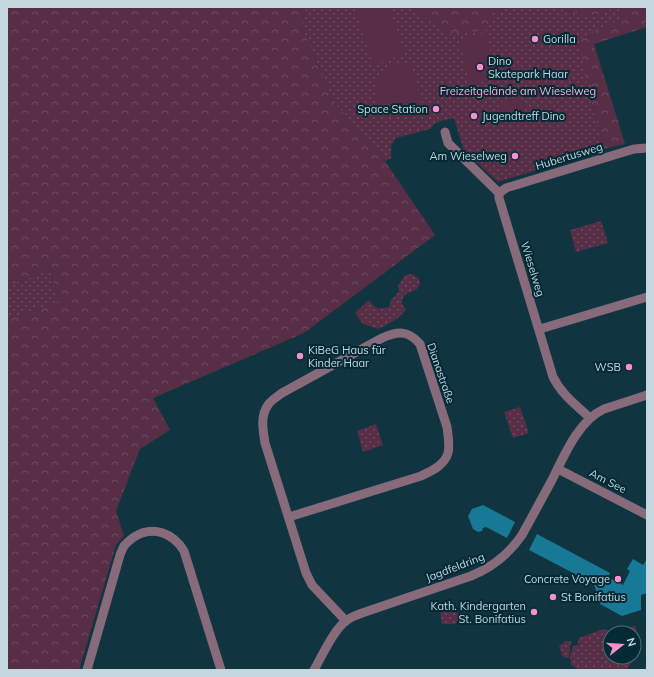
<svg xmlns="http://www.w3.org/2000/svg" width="654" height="677" font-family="Mulish,sans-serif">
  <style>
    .grass { fill: url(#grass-dots) }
    .forest { fill: url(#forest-crowns) }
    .garden { fill: #572e46 }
    .water { fill: #177995 }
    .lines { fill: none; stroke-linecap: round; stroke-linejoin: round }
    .minor { stroke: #886b7b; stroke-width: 9 }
    .poi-dot { fill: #f890cc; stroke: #042a36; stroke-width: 1.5 }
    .labels { text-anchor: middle; stroke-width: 4; stroke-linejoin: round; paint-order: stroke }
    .poi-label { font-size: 11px; fill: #c4d7de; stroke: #042a36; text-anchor: start }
    .park-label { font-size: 11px; fill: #fcb2db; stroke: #042a36 }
    .street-label { font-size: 11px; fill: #c4d7de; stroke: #042a36 }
  </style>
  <defs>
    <pattern id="grass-dots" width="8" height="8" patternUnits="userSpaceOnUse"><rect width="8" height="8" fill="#572e46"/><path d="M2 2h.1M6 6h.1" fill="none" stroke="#6e4c60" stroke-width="1.8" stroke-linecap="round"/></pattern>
    <pattern id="forest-crowns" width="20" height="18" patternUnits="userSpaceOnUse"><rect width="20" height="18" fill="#572e46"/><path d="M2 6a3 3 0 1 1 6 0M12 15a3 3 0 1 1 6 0" fill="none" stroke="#6e4c60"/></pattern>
  </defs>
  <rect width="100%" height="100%" fill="#103440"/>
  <g class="grass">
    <path d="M310,7H409L450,34L493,12L511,7H554L589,16L605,13L613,7H622V13L618,22L591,33L593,86L590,96L604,149L498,182L464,151L454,118C446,120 434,121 430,129L396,138L391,146V158L385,161L333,101L301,25L306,8Z"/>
    <path d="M601,221L608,243L576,252L570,230Z"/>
    <path d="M50,270L58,300L55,303L7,320V286Z"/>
    <path d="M412,274L419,279L420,284L417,289L413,291L406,294L402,299V304L406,309C401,318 388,324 379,329L363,324L355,313L369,300C376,310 378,309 389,307L391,300L399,292L398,286L405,275Z"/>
    <path d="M520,407L529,433L513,438L504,412Z"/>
    <path d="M376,424L383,445L363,452L357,431Z"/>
    <path d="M440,611H452L463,616L455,624H442Z"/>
    <path d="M635,626L641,643L640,646L627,670H577L576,668L571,665L570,656L573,646L579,645L578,641L579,638L603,629L609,631C611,635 610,637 607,641L610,646V657H634V633H627L625,629Z"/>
    <path d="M564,641H568L571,642V645L570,646L569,658H566L561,655L562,653L559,648L560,645L564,643Z"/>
  </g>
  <g class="forest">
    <path d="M7,7H310L306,8L301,25L333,101L385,161L435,235L304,333L153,398L170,430L140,449L116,511L124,536L116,545L79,670H7V320L55,303L58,300L50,270L7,286Z"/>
    <path d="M409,7H511L493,12L486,30L450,34Z"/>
    <path d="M554,7H613L605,13L589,16Z"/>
    <path d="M622,7H647V27L594,44L625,144L604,149L590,96L593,86L587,84L579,41C585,33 605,27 614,22H618L622,13Z"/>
  </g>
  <g class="garden">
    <path d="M354,7H389L405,54L373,65Z"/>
    <path d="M486,33L497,78L470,85L459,40Z"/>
    <path d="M395,63H410L422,102L379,109L375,94V80L384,69Z"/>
    <path d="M521,96L524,106L501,113L498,103Z"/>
  </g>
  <g class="water">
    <path d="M483,505L515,522L507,538L486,527L483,528L482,531L478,532L473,529L468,516L472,509Z"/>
    <path d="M537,534L610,573L608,577L623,585L630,571L627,569L633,559L643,565L647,559V593L641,595V610L622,616L600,604L594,584L529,550Z"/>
  </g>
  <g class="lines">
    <g class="minor">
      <path d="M445,132L448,143L499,193V198L553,377C562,395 576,405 590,418"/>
      <path d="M499,193L506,188L624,152L634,149L647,148"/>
      <path d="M540,329L647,297"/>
      <path d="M558,469L647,515"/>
      <path d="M289,517L421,476C431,471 444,466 448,453C450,445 448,435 447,427L420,344C408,330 398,331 382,338L282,393C277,397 271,400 268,405C260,416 263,430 265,443L306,573L312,585L346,621"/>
      <path d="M87,670L120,555C121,552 123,548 124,546C126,543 130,540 134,537C153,525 173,533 184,551L221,670"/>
      <path d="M314,670C322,656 334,629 347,620C353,616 359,614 365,612L471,576C493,567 509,554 522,535C532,517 542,498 552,480C564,456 578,421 604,409L647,395"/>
    </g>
  </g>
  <g class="poi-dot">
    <circle cx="535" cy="39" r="4"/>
    <circle cx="480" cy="67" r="4"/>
    <circle cx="436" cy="109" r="4"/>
    <circle cx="474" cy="116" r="4"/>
    <circle cx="515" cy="156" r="4"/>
    <circle cx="300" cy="356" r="4"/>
    <circle cx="629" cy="367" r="4"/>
    <circle cx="618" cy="579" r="4"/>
    <circle cx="553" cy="597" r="4"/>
    <circle cx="534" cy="612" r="4"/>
  </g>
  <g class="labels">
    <g class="poi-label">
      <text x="543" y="43">Gorilla</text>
      <text x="488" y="65">Dino<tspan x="488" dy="13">Skatepark Haar</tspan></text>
      <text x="428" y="113" text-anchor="end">Space Station</text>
      <text x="482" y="120">Jugendtreff Dino</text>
      <text x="507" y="160" text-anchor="end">Am Wieselweg</text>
      <text x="308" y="354">KiBeG Haus für<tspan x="308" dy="13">Kinder Haar</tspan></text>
      <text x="621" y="371" text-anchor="end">WSB</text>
      <text x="610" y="583" text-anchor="end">Concrete Voyage</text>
      <text x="561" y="601">St Bonifatius</text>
      <text x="526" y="610" text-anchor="end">Kath. Kindergarten<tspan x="526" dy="13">St. Bonifatius</tspan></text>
    </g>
    <g class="park-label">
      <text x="518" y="95">Freizeitgelände am Wieselweg</text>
    </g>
    <g class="street-label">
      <text transform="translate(569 156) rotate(-17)" y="4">Hubertusweg</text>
      <text transform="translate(533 269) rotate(73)" y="4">Wieselweg</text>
      <text transform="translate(441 373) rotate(71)" y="4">Dianastraße</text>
      <text transform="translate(608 481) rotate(27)" y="4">Am See</text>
      <text transform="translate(455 567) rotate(-21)" y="4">Jagdfeldring</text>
    </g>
  </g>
  <rect width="654" height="677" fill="none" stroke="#c4d7de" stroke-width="16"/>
  <g transform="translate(622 645) rotate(73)"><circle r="19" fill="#042a36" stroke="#516f79"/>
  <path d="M0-3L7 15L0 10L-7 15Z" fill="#f890cc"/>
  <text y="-6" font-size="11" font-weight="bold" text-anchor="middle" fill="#c4d7de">N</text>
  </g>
</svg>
